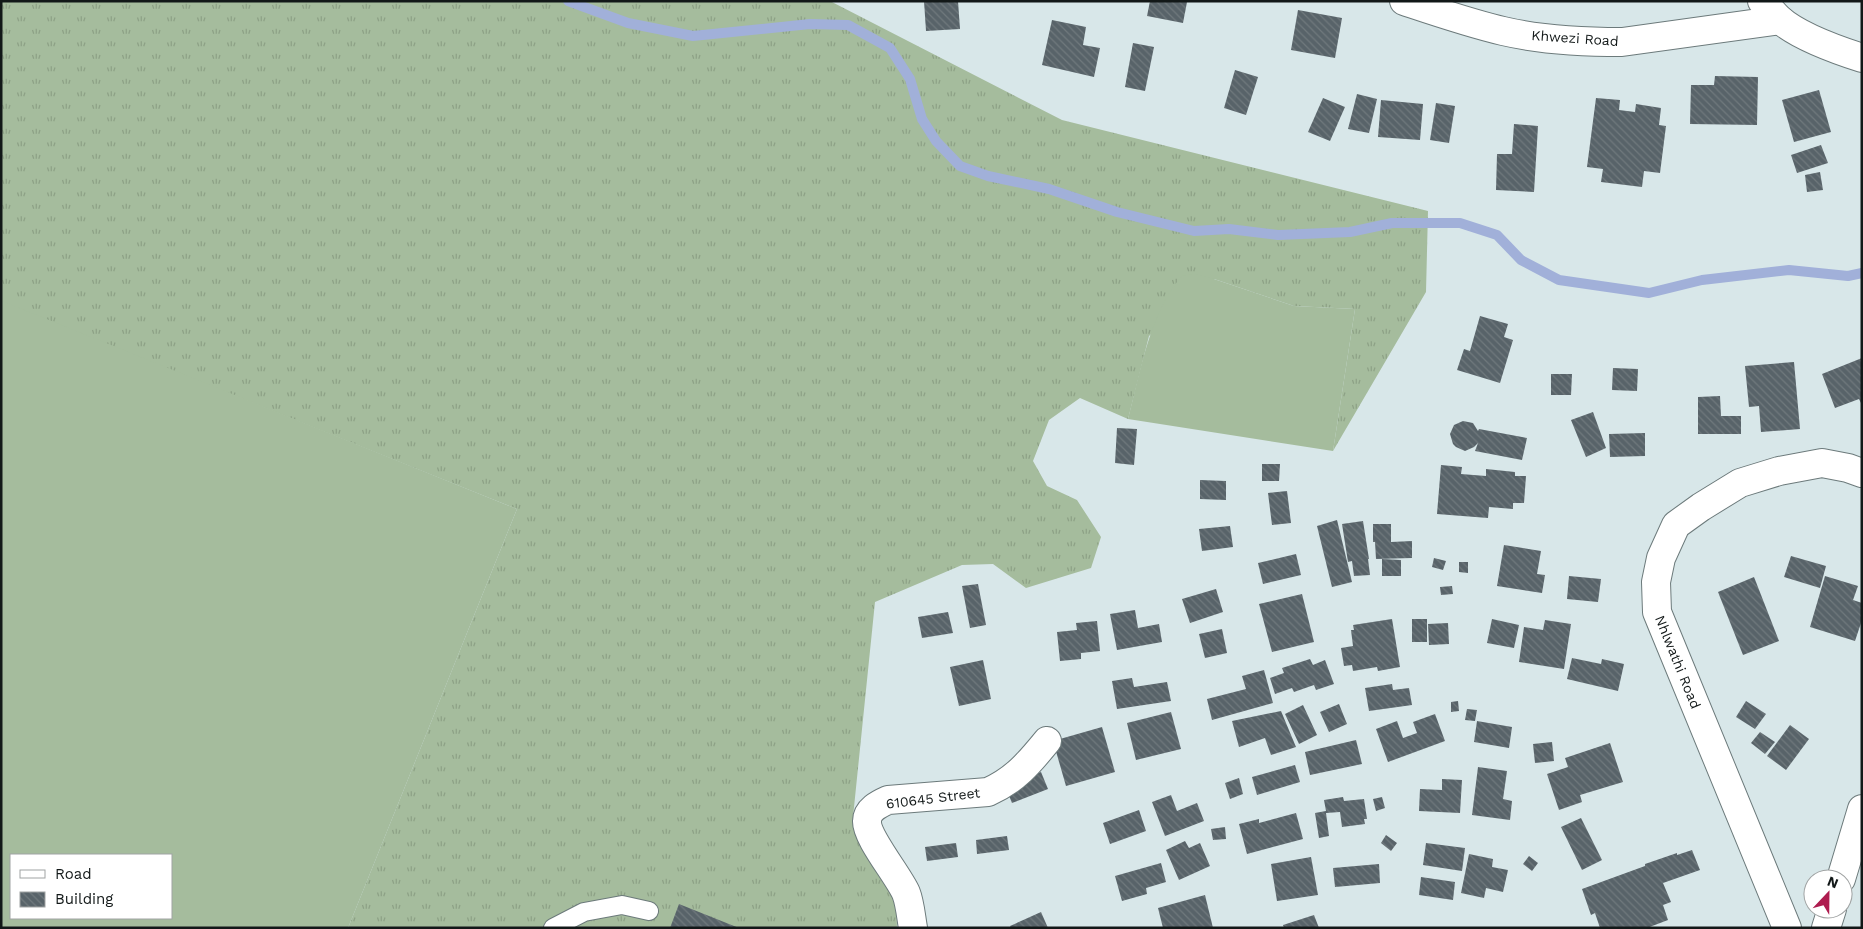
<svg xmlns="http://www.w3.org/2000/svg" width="1863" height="929" font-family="'Work Sans',sans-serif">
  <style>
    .grass { fill: url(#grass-tufts) }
    .garden { fill: #a5bc9d; fill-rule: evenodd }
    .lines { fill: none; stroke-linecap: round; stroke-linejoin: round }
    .stream { stroke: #a1b0d9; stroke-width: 10 }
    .building { fill: url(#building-back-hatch) }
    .lane-casing { stroke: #6c7a7b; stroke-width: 20 }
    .street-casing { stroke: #6c7a7b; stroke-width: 30 }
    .lane { stroke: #fff; stroke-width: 18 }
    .street { stroke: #fff; stroke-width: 28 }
    .labels { text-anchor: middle; stroke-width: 5; stroke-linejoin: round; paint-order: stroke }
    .street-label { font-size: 14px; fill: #121818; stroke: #fff }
  </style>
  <defs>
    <pattern id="grass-tufts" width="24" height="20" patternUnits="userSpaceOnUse" patternTransform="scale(1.25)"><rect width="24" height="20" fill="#a5bc9d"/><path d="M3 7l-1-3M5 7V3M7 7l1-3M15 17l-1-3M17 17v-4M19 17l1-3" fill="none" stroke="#8da186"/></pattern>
    <pattern id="building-back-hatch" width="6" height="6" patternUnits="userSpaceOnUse" patternTransform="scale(1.25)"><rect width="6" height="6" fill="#586369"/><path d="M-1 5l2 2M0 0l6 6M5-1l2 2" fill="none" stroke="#70797d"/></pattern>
  </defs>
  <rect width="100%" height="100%" fill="#d8e7e9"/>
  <path class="grass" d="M1,1H830L1062,120L1428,211L1426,292L1333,451L1355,309L1294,306L1214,279L1149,336L1128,419L1080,398L1049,420L1033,461L1047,486L1077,500L1101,537L1091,568L1026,588L993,564L962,565L875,602L853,817L896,895L897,928H348L517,509L1,302Z"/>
  <g class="garden">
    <path d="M1194,274L1214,279L1294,306L1355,309L1333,451L1128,419C1140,373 1150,312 1182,276Z"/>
    <path d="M2,301L517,509L348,928H1ZM11,855H171V918H11Z"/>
  </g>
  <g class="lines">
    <path class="stream" d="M568,1L628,23L693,36L810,24L848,25L890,48L910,79L922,119L936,141L960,166L988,176L1049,189L1117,212L1194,231L1229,229L1278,235L1350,232L1392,223H1460L1497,235L1521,260L1559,280L1649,293L1702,280L1789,270L1848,276L1862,273"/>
  </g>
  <g class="building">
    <path d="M924,1H958L960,29L926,31Z"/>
    <path d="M1150,1L1187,2L1183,23L1147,16Z"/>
    <path d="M1298,10L1342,18L1335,58L1291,50Z"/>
    <path d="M1052,20L1086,27L1083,45L1100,48L1094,77L1042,65Z"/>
    <path d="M1133,43L1154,47L1145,91L1125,87Z"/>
    <path d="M1235,70L1258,77L1246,115L1224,108Z"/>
    <path d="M1715,76L1758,77L1757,125L1690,124L1691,85H1714Z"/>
    <path d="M1819,90L1831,132L1794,142L1782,100Z"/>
    <path d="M1357,94L1377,99L1369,133L1348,129Z"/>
    <path d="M1323,98L1345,107L1330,141L1308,132Z"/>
    <path d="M1596,98L1620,100L1619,110L1635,112L1636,104L1661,108L1659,125L1666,126L1660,173L1644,171L1642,187L1601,182L1603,169L1587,167Z"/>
    <path d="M1381,100L1423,104L1420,140L1378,137Z"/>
    <path d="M1436,103L1455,106L1449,143L1430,140Z"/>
    <path d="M1514,124L1538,126L1534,192L1496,190L1497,154H1512Z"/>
    <path d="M1821,145L1828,163L1797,173L1791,155Z"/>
    <path d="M1820,172L1823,190L1807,192L1805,175Z"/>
    <path d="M1480,316L1508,324L1504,337L1513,340L1500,383L1457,370L1464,349L1470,351Z"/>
    <path d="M1862,358V405L1859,399L1835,408L1822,374Z"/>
    <path d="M1794,362L1800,429L1761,432L1759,406L1749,407L1745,366Z"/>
    <path d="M1613,368L1638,369L1637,391L1612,390Z"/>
    <path d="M1551,374H1572L1571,395H1551Z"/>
    <path d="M1720,396L1721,416H1741V434H1698V397Z"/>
    <path d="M1593,412L1606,448L1586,457L1571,420Z"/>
    <path d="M1463,421L1473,423L1478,431L1479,429L1527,438L1522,460L1475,451L1478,443L1474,447L1465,451L1456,447L1453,444L1450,434L1454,425Z"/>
    <path d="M1117,428L1137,429L1134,465L1115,463Z"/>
    <path d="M1645,433V456L1610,457L1609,434Z"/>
    <path d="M1262,464H1280L1279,481H1262Z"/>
    <path d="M1441,465L1462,467L1461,474L1486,476V469L1515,472V476H1526L1524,503H1513V509L1489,507L1488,518L1437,514Z"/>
    <path d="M1200,480L1226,481V500L1200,499Z"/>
    <path d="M1287,491L1291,523L1272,525L1268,493Z"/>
    <path d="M1337,520L1352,582L1332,587L1317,526Z"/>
    <path d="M1363,521L1369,559L1363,560L1368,559L1370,575L1354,576L1352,561L1348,562L1342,524Z"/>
    <path d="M1373,524H1391V542L1412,541V558L1376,559L1375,542H1373Z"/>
    <path d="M1230,526L1233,547L1202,551L1199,529Z"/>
    <path d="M1504,545L1541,551L1537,574L1545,575L1542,593L1497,586Z"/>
    <path d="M1296,554L1301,575L1263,584L1258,563Z"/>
    <path d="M1791,556L1826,566L1820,588L1784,577Z"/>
    <path d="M1434,558L1446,561L1443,570L1432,567Z"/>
    <path d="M1382,559L1401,560V576H1382Z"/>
    <path d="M1459,562H1468V573L1459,572Z"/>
    <path d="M1569,576L1601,579L1598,602L1567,599Z"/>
    <path d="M1825,576L1858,586L1853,600L1862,603V620L1855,641L1810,627Z"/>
    <path d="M1754,577L1779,641L1743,655L1718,592Z"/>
    <path d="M978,584L986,625L970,628L962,586Z"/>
    <path d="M1452,586L1453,594L1441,595L1440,587Z"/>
    <path d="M1216,589L1223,612L1190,623L1182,599Z"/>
    <path d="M1302,594L1314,642L1272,652L1259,604Z"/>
    <path d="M1135,610L1138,628L1159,624L1162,642L1117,650L1110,614Z"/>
    <path d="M948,612L953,633L922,638L918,617Z"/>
    <path d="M1392,619L1400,667L1378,671L1377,667L1353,671L1352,665L1344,666L1341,648L1353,646L1351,630H1354L1353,625Z"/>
    <rect x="1412" y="619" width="15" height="23"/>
    <path d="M1492,619L1519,625L1514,648L1487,643Z"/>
    <path d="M1545,620L1571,624L1564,669L1519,662L1524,627L1543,630Z"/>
    <path d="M1097,621L1100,651L1081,653V659L1060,661L1057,632L1077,630L1076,623Z"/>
    <path d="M1448,623L1449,644L1429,645L1428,624Z"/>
    <path d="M1222,629L1227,653L1205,658L1199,634Z"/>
    <path d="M1572,658L1601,664L1602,659L1624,664L1618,691L1567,679Z"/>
    <path d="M1310,659L1313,665L1325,660L1334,684L1316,690L1314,685L1294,692L1292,688L1275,694L1270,678L1284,673L1282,668Z"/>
    <path d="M983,660L991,699L959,706L950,667Z"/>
    <path d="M1264,670L1273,703L1212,720L1207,699L1246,689L1242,676Z"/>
    <path d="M1132,678L1134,687L1167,682L1171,701L1117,709L1112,681Z"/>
    <path d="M1392,684L1393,690L1409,688L1412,705L1369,711L1365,688Z"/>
    <path d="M1458,701L1459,711L1451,712V702Z"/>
    <path d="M1746,701L1766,714L1755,729L1736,717Z"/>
    <path d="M1339,704L1347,724L1329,732L1320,712Z"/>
    <path d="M1303,705L1317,735L1299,744L1285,714Z"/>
    <path d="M1467,709L1477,710L1475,721L1465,720Z"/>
    <path d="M1281,711L1296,747L1271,755L1265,738L1239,747L1232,721Z"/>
    <path d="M1171,712L1181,749L1136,760L1127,723Z"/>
    <path d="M1435,714L1445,741L1388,762L1376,729L1397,721L1403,738L1417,733L1413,722Z"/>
    <path d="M1477,721L1512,727L1509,748L1474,742Z"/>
    <path d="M1790,725L1809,739L1786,770L1767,756Z"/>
    <path d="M1102,727L1115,772L1066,786L1053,741Z"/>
    <path d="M1760,732L1775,742L1765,754L1751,743Z"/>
    <path d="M1356,740L1362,764L1310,775L1305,752Z"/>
    <path d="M1552,742L1554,761L1535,763L1533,744Z"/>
    <path d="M1610,743L1623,782L1580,795L1582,802L1559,810L1547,774L1568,767L1565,758Z"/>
    <path d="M1295,765L1300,782L1257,795L1252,777Z"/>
    <path d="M1478,767L1507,771L1503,799L1512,801L1510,820L1472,815Z"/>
    <path d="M1041,772L1048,789L1012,803L1005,786Z"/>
    <path d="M1239,778L1243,794L1230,799L1225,783Z"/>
    <path d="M1442,779L1462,780L1460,813L1419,811L1420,789L1442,790Z"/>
    <path d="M1171,795L1177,811L1197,803L1204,821L1165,836L1152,802Z"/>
    <path d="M1343,797L1344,801L1364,799L1367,819H1364L1365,824L1342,827L1340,812L1326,813L1329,836L1319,838L1315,813L1326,811L1324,800Z"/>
    <path d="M1382,797L1385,808L1376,811L1373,799Z"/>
    <path d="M1139,810L1146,831L1110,844L1103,823Z"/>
    <path d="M1296,813L1303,839L1247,854L1239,824L1259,819V823Z"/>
    <path d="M1581,818L1602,860L1582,870L1561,827Z"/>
    <path d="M1225,827L1226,839L1213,840L1211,829Z"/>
    <path d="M1386,835L1397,843L1391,851L1381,843Z"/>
    <path d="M1007,836L1009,850L977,854L976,840Z"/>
    <path d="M1185,841L1189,848L1200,843L1210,866L1179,880L1166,850Z"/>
    <path d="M956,843L958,857L927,861L925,847Z"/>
    <path d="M1426,843L1465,848L1462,871L1423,865Z"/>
    <path d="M1692,850L1700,870L1663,883L1671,902L1663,905L1668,920L1647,928H1600L1595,913L1591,915L1582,889L1645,866V864L1677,853V855Z"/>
    <path d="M1469,854L1493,859L1492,867L1508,870L1503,892L1486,888L1484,898L1461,893Z"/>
    <path d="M1529,856L1538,863L1532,871L1523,864Z"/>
    <path d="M1311,857L1318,895L1277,901L1271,864Z"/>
    <path d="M1161,863L1166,882L1146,888L1147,894L1122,901L1115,876Z"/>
    <path d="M1379,864L1380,883L1335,887L1333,868Z"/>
    <path d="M1421,877L1455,882L1453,900L1419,895Z"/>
    <path d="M1205,895L1213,928H1163L1158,908Z"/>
    <path d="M679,904L739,928H670Z"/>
    <path d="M1041,912L1048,928H1011L1010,926Z"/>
    <path d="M1314,915L1319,928H1284L1283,925Z"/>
  </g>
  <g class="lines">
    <g class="lane-casing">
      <path id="lane" d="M553,928L584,912L622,905L649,911"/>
    </g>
    <g class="street-casing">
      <g id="street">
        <path d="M1404,1C1437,12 1469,23 1503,31C1541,40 1583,42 1622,42L1780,20"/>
        <path d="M1762,1C1768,7 1773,13 1779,19C1798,36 1837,50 1862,58"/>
        <path d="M1841,879L1862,809"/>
        <path d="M913,928C911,917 910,903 906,893C898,875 866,837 867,821C867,810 879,804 888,800L988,792C1015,780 1029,763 1047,741"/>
        <path d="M1787,928L1657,612L1656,582L1661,558L1676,525L1701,507L1740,483L1779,471L1822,463L1848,468L1862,473"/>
        <path d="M1826,928L1832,909"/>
      </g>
    </g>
    <use href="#lane" class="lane"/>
    <use href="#street" class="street"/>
  </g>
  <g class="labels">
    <g class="street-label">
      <text transform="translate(1575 38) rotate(4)" y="5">Khwezi Road</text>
      <text transform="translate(1678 662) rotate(68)" y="5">Nhlwathi Road</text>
      <text transform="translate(933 798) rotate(-7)" y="5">610645 Street</text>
    </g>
  </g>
  <rect width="1863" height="929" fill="none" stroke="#121818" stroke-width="5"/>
  <rect x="10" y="854" width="162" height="65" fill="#ffffff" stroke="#a0a3a3"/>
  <rect x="20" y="870" width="25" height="8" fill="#ffffff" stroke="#a0a3a3"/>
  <text x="55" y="879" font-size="15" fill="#121818">Road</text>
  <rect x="20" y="892" width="25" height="15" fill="url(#building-back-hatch)" stroke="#a0a3a3"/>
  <text x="55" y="904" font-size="15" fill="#121818">Building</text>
  <g transform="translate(1828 894) rotate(22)"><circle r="24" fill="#ffffff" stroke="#a0a3a3"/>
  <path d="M0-4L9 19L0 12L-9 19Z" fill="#ae1c4f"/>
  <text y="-8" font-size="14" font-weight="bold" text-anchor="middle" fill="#121818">N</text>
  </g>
</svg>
